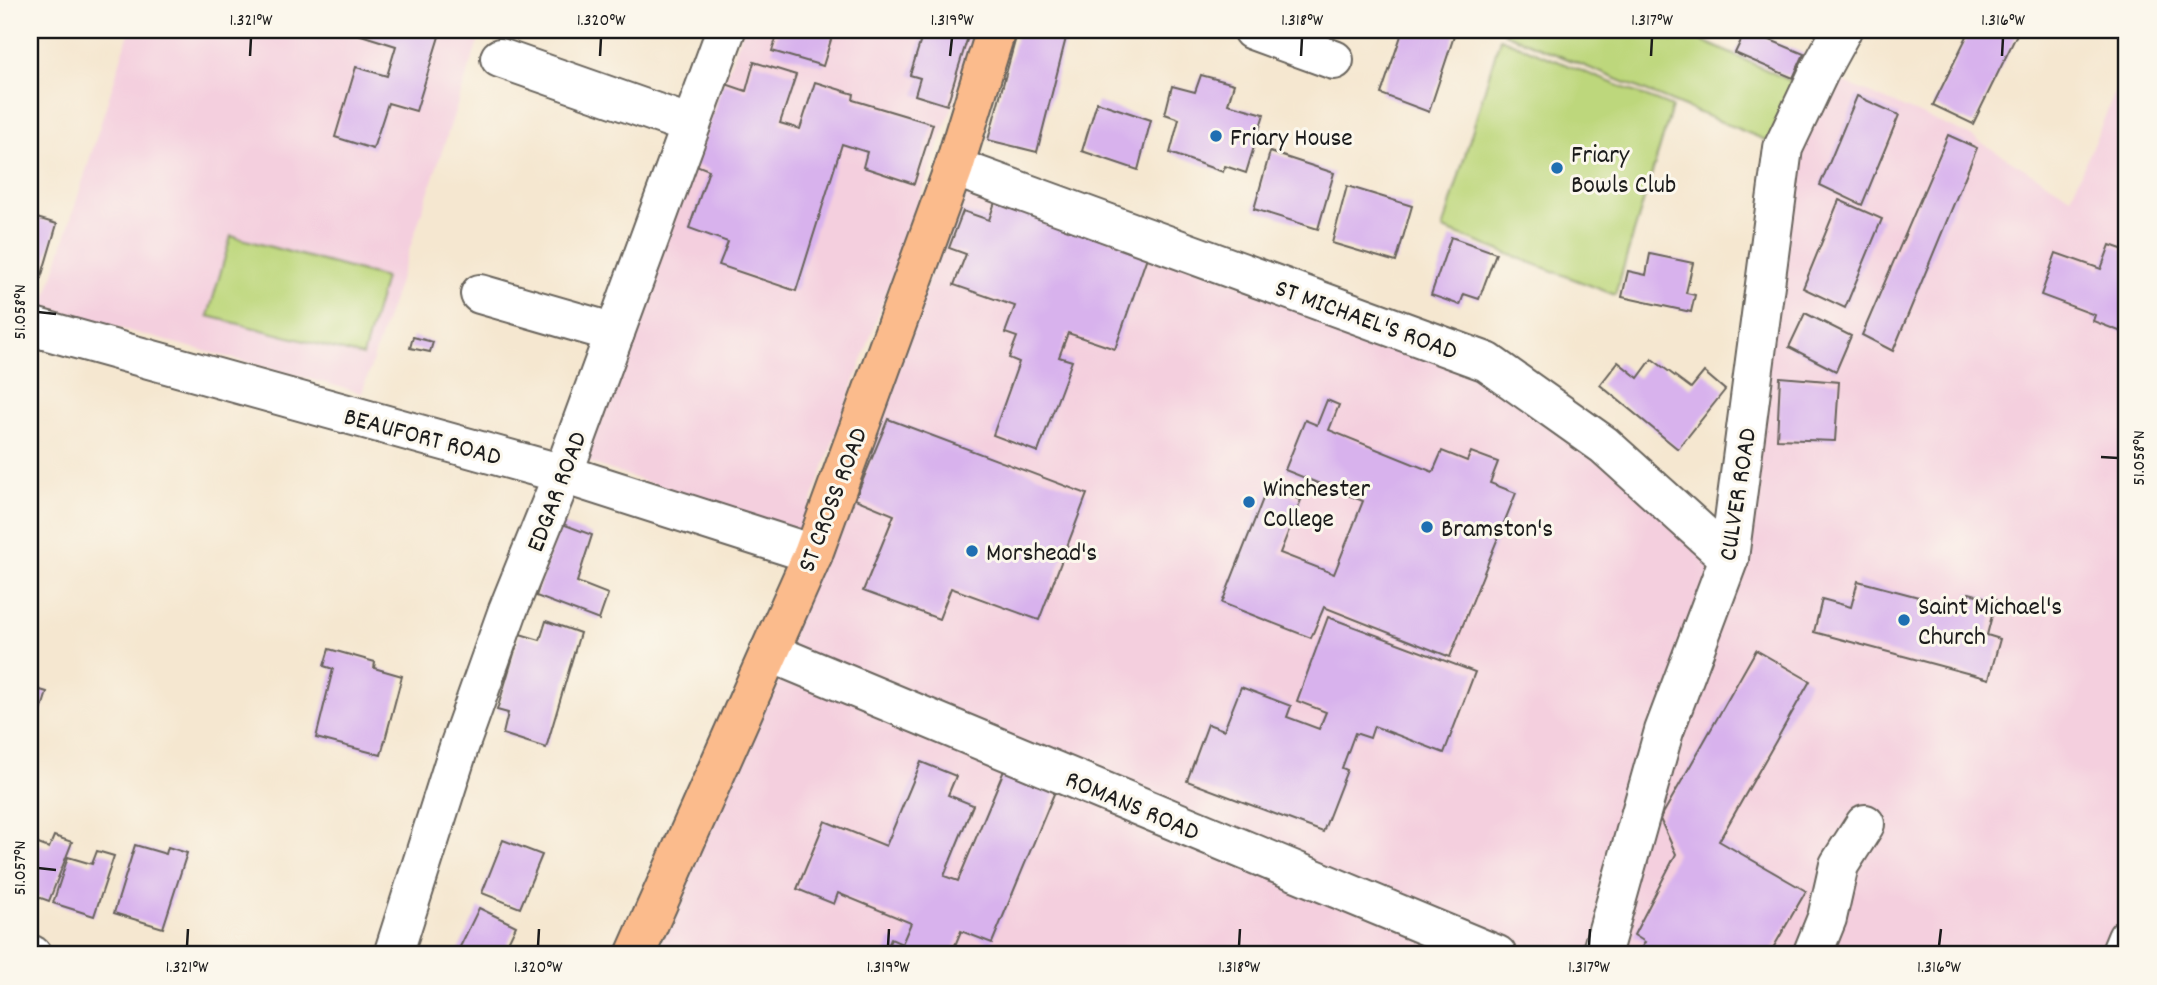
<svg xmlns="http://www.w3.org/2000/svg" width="2157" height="985" font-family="Dekko,sans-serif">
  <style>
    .built { fill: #f4cfde }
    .green { fill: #bdd77c; stroke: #6c7a4c; stroke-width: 2 }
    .building { fill: #d8b2ed }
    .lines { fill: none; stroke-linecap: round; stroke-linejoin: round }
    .minor-casing { stroke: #68635b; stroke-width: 42 }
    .major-casing { stroke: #68635b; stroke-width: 42 }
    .minor { stroke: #fff; stroke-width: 38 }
    .major { stroke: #fbbb8c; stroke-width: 38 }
    .ticks { fill: none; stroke: #1c1c1c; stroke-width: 2.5 }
    .poi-dot { fill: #1f6fb2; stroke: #fbf7ec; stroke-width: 2.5 }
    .labels { text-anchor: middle; stroke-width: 6; stroke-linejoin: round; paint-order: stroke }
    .poi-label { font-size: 26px; fill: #1c1c1c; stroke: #fbf7ec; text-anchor: start }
    .street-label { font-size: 26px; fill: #1c1c1c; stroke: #fbf7ec }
    .neatline { fill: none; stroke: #1c1c1c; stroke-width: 2.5 }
    .ticks-label { font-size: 18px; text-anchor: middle; fill: #1c1c1c }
  </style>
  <rect width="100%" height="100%" fill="#fbf7ec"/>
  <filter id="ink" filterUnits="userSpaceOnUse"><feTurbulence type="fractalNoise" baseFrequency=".0143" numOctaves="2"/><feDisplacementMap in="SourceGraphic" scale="14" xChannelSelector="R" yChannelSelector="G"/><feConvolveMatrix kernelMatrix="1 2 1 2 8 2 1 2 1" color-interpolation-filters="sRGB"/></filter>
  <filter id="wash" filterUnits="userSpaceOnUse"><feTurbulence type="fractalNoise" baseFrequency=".00686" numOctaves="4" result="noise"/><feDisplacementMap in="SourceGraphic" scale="28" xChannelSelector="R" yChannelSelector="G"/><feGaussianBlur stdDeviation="1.57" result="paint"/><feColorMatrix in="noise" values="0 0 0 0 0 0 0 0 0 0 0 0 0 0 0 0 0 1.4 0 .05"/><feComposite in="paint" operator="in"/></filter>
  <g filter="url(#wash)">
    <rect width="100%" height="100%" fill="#f5e7d0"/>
    <g class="built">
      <path d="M130,30H482L362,393L43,308Z"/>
      <path d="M743,30H977L952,108L800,535L582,460Z"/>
      <path d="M2127,64V955H655L968,182L1481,373L1598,454L1730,577L1789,152L1824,74L1969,135L2071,197Z"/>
    </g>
    <g class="green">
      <path d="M1506,30H1679L1793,82L1770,142L1504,33Z"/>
      <path d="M1500,38L1672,107L1615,295L1443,229Z"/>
      <path d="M231,236L385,278L363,356L208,316Z"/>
    </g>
    <g id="blocks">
      <g class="building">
        <path d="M345,30H441L416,111L388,103L373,149L335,137L356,67L387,76L396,46Z"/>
        <path d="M779,30H834L823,66L772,51Z"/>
        <path d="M924,30H970L947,105L915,95L920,78L910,75Z"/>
        <path d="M1018,30H1068L1037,152L988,140Z"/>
        <path d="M1403,30H1456L1429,112L1381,94Z"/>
        <path d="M1746,30L1804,54L1793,78L1735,53Z"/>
        <path d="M1970,30H2019L1973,124L1933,105Z"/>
        <path d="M754,62L796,75L780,123L800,129L815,82L854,94L853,100L933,124L914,184L863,167L867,152L842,144L796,291L719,265L728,242L689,228L709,170L696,165L723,83L746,91Z"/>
        <path d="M1201,75L1234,84L1228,104L1264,114L1246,173L1225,166L1223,172L1170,153L1179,119L1165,114L1172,86L1195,92Z"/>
        <path d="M1857,96L1899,115L1862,205L1820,185Z"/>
        <path d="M1097,102L1151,120L1138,170L1082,151Z"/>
        <path d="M1948,135L1977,148L1893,351L1862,335Z"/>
        <path d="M1270,152L1334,173L1318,229L1254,209Z"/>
        <path d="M1347,186L1412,206L1396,262L1332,243Z"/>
        <path d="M996,199L1148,254L1115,349L1068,333L1059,357L1072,361L1038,452L993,435L1019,362L1009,358L1017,337L1005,333L1015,306L954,285L966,254L949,248L963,211L989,220Z"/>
        <path d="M1839,200L1882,219L1845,308L1803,288Z"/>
        <path d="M30,216L57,224L36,295L30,294Z"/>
        <path d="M1451,237L1496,253L1479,299L1464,294L1460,305L1431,295Z"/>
        <path d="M2110,245L2127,251V334L2093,321L2095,315L2041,295L2056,253L2101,269Z"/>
        <path d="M1650,254L1693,263L1686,293L1695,295L1691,312L1622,297L1628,271L1646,275Z"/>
        <path d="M1805,313L1851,336L1836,371L1789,347Z"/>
        <path d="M413,337L433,342L430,352L410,348Z"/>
        <path d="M1652,359L1691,388L1704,372L1725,390L1678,449L1600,385L1618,362L1638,378Z"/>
        <path d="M1780,377L1839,382L1835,441L1777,439Z"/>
        <path d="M1327,400L1339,405L1329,430L1433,472L1442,451L1467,461L1471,452L1498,462L1490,483L1516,493L1450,657L1324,607L1311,638L1222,603L1268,486L1301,500L1280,553L1334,574L1363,501L1285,470L1305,420L1317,425Z"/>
        <path d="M888,419L1087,494L1039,620L951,588L939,619L863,591L894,515L855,499Z"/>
        <path d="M560,523L592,535L577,582L608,594L599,620L536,596Z"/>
        <path d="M1858,581L1964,609L1969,593L1996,600L1987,635L2000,639L1989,679L1814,632L1822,599L1851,607Z"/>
        <path d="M1328,617L1475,672L1444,753L1374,726L1370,738L1355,733L1342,768L1347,770L1323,832L1187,781L1208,724L1224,730L1241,687L1291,706L1287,717L1319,729L1326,712L1297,701Z"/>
        <path d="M546,621L580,633L546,748L503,734L508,713L497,710L520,634L540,640Z"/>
        <path d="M329,649L375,662L374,668L402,676L381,755L316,738L333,669L324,666Z"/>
        <path d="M1756,650L1810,681L1719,841L1806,891L1769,955H1637L1645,942L1634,935L1676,854L1660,819Z"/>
        <path d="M30,687L47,692L33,737L30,736Z"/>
        <path d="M921,762L956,776L948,795L973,805L944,876L958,881L1005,768L1056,789L992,943L961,931L951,955H884L891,939L902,944L911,923L838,893L834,904L797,889L825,821L886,846Z"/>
        <path d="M54,836L72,842L49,901L30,894V841L49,848Z"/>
        <path d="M503,840L542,855L520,908L482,893Z"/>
        <path d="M135,845L166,854L168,847L187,853L163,928L114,913Z"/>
        <path d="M97,851L114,856L94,916L53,903L68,857L92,864Z"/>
        <path d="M479,908L516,926L502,955H456Z"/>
      </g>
    </g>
  </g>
  <g filter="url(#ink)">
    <use href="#blocks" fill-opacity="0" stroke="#68635b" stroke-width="2"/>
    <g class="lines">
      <g class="minor-casing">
        <g id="minor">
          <path d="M1252,30L1334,60"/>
          <path d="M500,58L691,125"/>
          <path d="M954,167L1487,362L1604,445L1729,558"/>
          <path d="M480,294L615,333"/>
          <path d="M30,326L563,474L813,554"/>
          <path d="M769,652L1497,955"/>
          <path d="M30,955H32"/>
          <path d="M393,955L459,747L508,610L563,474L726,30"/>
          <path d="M1601,955L1664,731L1729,558L1783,148L1820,70L1842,30"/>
          <path d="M1812,955L1827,918L1839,865L1865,824"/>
          <path d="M2120,955L2127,938"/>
        </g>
      </g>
      <g class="major-casing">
        <path id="major" d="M635,955L813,554L954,167L996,30"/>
      </g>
      <use href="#minor" class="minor"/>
      <use href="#major" class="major"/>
    </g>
  </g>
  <path class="ticks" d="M250,56L251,38M600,56L601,38M950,56L952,38M1301,56L1302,38M1651,56L1652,38M2002,56L2003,38M38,312L56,314M2101,457L2118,458M38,868L56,870M187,946L188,929M538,946L539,929M888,946L889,929M1239,946L1240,929M1589,946L1590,929M1939,946L1941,929"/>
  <g class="poi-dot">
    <circle cx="1216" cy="136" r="7"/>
    <circle cx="1557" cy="168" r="7"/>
    <circle cx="1249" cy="502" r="7"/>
    <circle cx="1427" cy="527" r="7"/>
    <circle cx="972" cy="551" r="7"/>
    <circle cx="1904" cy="620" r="7"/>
  </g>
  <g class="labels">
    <g class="poi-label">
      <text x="1230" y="145">Friary House</text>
      <text x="1571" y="162">Friary<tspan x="1571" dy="30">Bowls Club</tspan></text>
      <text x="1263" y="496">Winchester<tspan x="1263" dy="30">College</tspan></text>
      <text x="1441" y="536">Bramston's</text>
      <text x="986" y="560">Morshead's</text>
      <text x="1918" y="614">Saint Michael's<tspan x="1918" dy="30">Church</tspan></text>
    </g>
    <g class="street-label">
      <text transform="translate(1367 318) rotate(20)" y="9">ST MICHAEL'S ROAD</text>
      <text transform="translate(423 435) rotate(15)" y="9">BEAUFORT ROAD</text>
      <text transform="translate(555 491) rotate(-69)" y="9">EDGAR ROAD</text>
      <text transform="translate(1736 494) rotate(-81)" y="9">CULVER ROAD</text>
      <text transform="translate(831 499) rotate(-69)" y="9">ST CROSS ROAD</text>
      <text transform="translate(1133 804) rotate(23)" y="9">ROMANS ROAD</text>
    </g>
  </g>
  <rect width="2157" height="985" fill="none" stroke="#fbf7ec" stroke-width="77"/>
  <rect x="38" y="38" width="2080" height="908" class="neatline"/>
  <g class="ticks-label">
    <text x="251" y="25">1.321°W</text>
    <text x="601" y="25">1.320°W</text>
    <text x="952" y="25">1.319°W</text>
    <text x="1302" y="25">1.318°W</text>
    <text x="1652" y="25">1.317°W</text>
    <text x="2003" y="25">1.316°W</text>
    <text transform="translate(19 312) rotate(-90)" y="6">51.058°N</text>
    <text transform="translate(2138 458) rotate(-90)" y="6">51.058°N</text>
    <text transform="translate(19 868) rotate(-90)" y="6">51.057°N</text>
    <text x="187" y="972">1.321°W</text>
    <text x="538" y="972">1.320°W</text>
    <text x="888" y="972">1.319°W</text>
    <text x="1239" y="972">1.318°W</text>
    <text x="1589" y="972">1.317°W</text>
    <text x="1939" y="972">1.316°W</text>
  </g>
</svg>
